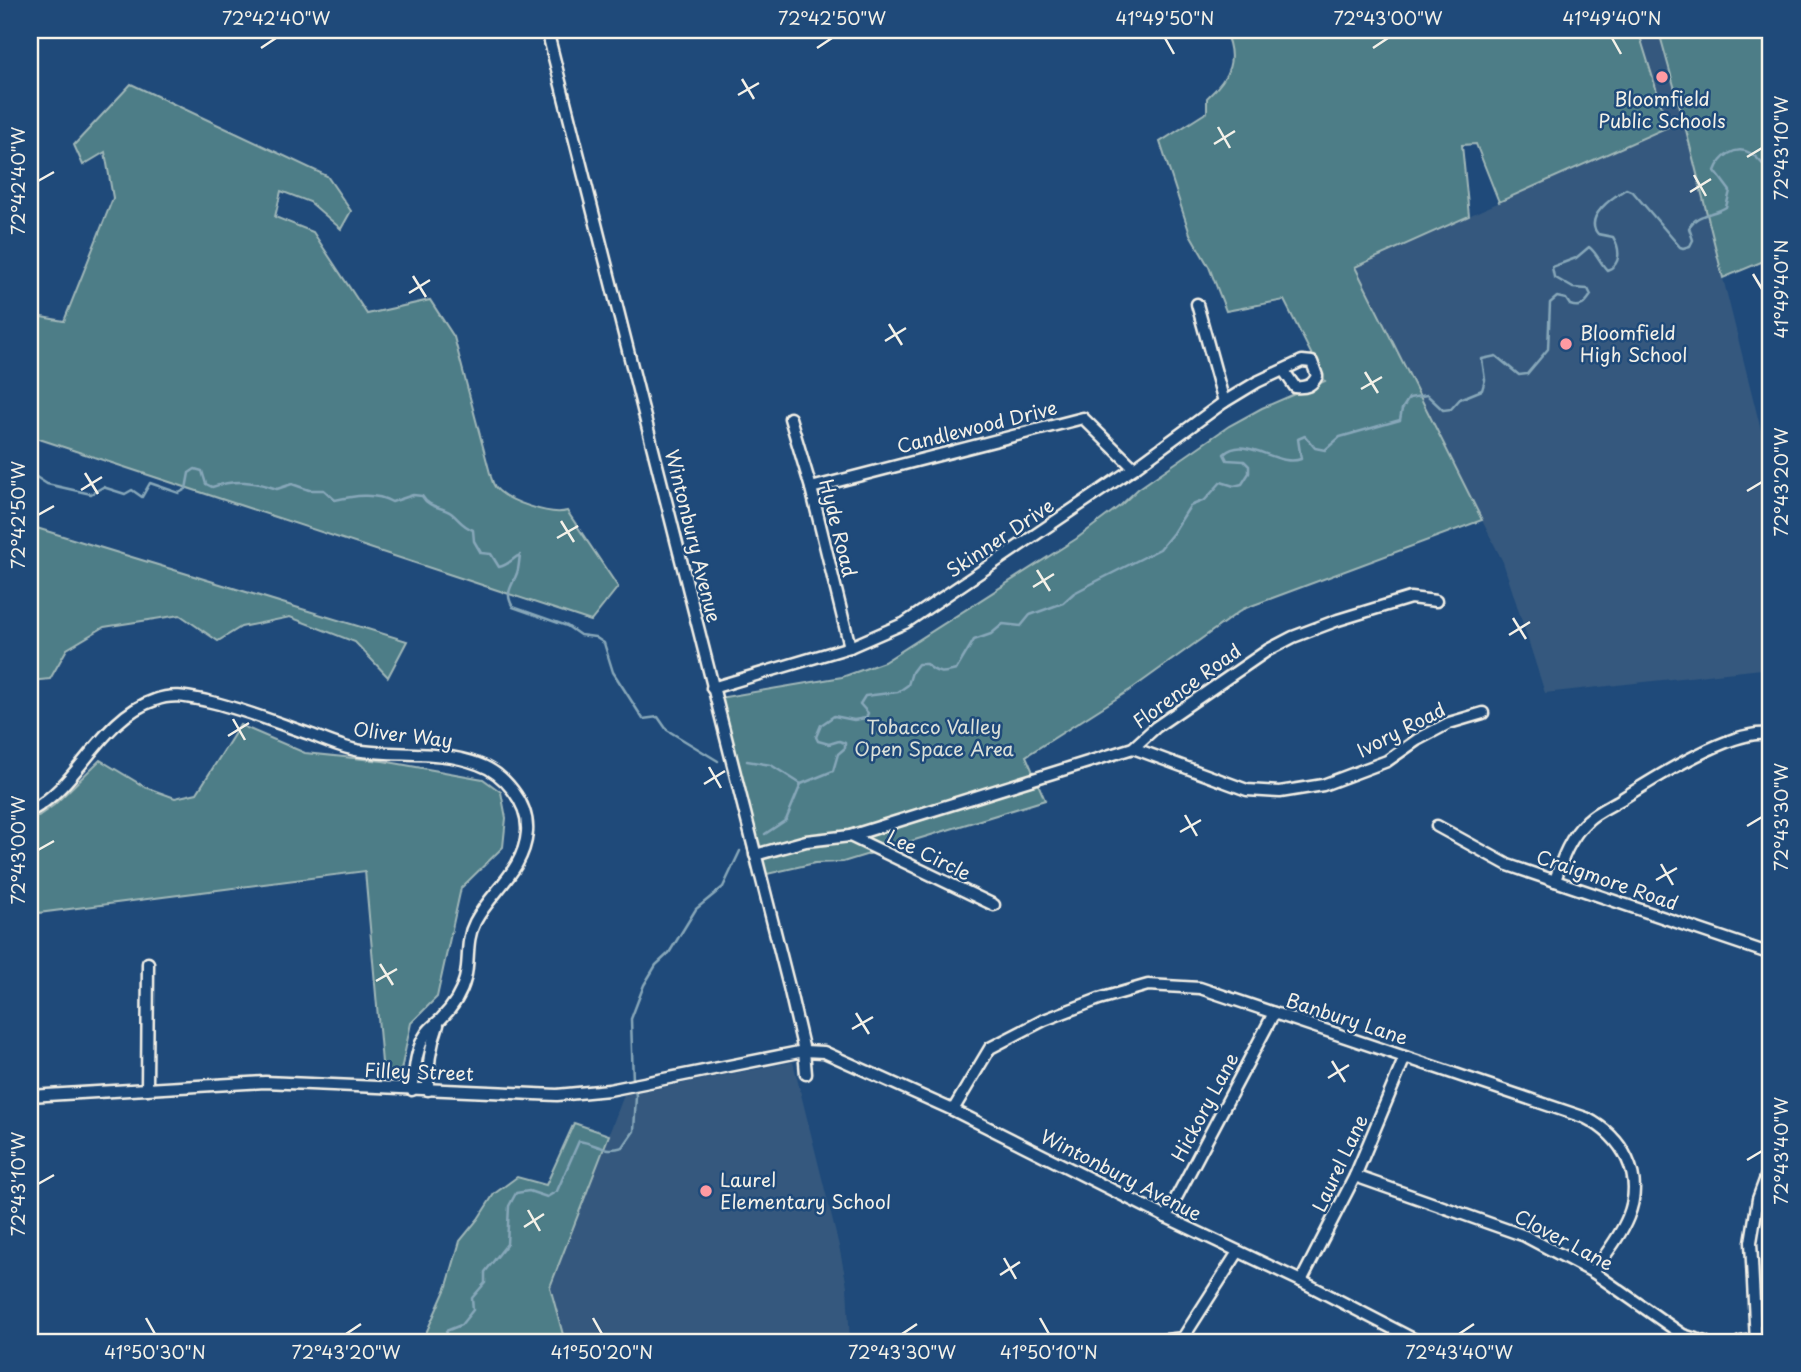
<svg xmlns="http://www.w3.org/2000/svg" width="1801" height="1372" font-family="'Playpen Sans',sans-serif">
  <style>
    .built { fill: #34587e }
    .green { fill: #4d7d87; stroke: #a0b7b8; stroke-width: 2 }
    .lines { fill: none; stroke-linecap: round; stroke-linejoin: round }
    .stream { stroke: #87a7b9; stroke-width: 2.5 }
    .minor-casing { stroke: #f4f1e8; stroke-width: 15 }
    .minor { stroke: #1f4a7a; stroke-width: 10 }
    .ticks { fill: none; stroke: #f4f1e8; stroke-width: 2.5 }
    .poi-dot { fill: #ff9aa2; stroke: #1f4a7a; stroke-width: 2.5 }
    .labels { text-anchor: middle; stroke-width: 5; stroke-linejoin: round; paint-order: stroke }
    .poi-label { font-size: 19px; fill: #f4f1e8; stroke: #1f4a7a; text-anchor: start }
    .street-label { font-size: 19px; fill: #f4f1e8; stroke: #1f4a7a }
    .park-label { font-size: 19px; fill: #dbe0d9; stroke: #1f4a7a }
    .neatline { fill: none; stroke: #f4f1e8; stroke-width: 2.5 }
    .ticks-label { font-size: 18px; text-anchor: middle; fill: #f4f1e8 }
  </style>
  <rect width="100%" height="100%" fill="#1f4a7a"/>
  <filter id="ink" filterUnits="userSpaceOnUse"><feTurbulence type="fractalNoise" baseFrequency=".0143" numOctaves="2"/><feDisplacementMap in="SourceGraphic" scale="14" xChannelSelector="R" yChannelSelector="G"/><feConvolveMatrix kernelMatrix="1 2 1 2 8 2 1 2 1" color-interpolation-filters="sRGB"/></filter>
  <g filter="url(#ink)">
    <g class="built">
      <path d="M1638,30H1667L1659,33L1684,122L1771,470V668L1545,693L1503,562L1354,267L1668,127Z"/>
      <path d="M793,1062L839,1246L847,1286L850,1342H565L550,1287L624,1095Z"/>
    </g>
    <g class="green">
      <path d="M1224,30H1638L1668,127L1499,202L1476,144L1462,145L1469,216L1355,267L1482,520L1243,609L1133,688L1026,756L1045,800L843,862L815,863L754,877L713,699L842,677L884,662L1076,539L1121,505L1138,489L1229,426L1262,408L1325,381L1284,300L1226,311L1209,267L1190,234L1160,142L1207,112V98C1230,77 1238,59 1224,30Z"/>
      <path d="M1667,30H1771V258L1723,278L1684,122L1659,32Z"/>
      <path d="M131,84L327,176L351,211L341,229L310,202L281,191L275,217L313,232L367,314L430,300L454,337L491,477C492,480 493,484 495,487C506,501 551,516 567,511L618,587L591,621L30,436V315L64,321L113,198L105,152L83,165L74,145Z"/>
      <path d="M30,526L407,641L388,677L355,642L290,617L241,627L218,641L180,615L104,627L67,649L50,679L30,681Z"/>
      <path d="M240,725L305,753L383,761L483,779L501,792L506,818L503,847L461,888L437,997L411,1023L400,1075L383,1074L365,871L30,914V822L54,805L100,760L145,787L175,798L197,793Z"/>
      <path d="M574,1123L609,1135L550,1287L565,1342H422L447,1286L460,1241L478,1219L494,1194L517,1177L546,1185Z"/>
    </g>
    <g class="lines">
      <g class="stream">
        <path d="M1771,196L1769,200L1771,205"/>
        <path d="M30,473L47,484L91,494L103,487L125,494L132,490L142,497L150,483L179,493L186,489L189,473L195,469L202,471L206,484L212,487C235,479 254,481 277,489L292,484L309,490H324L335,500C353,496 375,492 392,502L413,495L422,496C429,508 440,506 451,513C460,520 461,525 473,530L474,541L481,553L491,554L499,567C511,564 512,558 520,555C519,561 519,568 517,573C512,587 504,592 513,607L567,626L580,635L595,637L604,643L613,672L643,719L658,717L667,730L718,761"/>
        <path d="M747,761L771,765L801,784"/>
        <path d="M765,834L786,820L801,784L833,771L838,754L845,748V743L839,741L829,744L818,741L816,737L821,725L834,716L854,720L866,718L868,713L860,704L865,696L898,692L908,685L912,672L918,664H926C937,674 942,674 956,670L974,640L991,634L1003,624L1021,626L1030,615L1063,603L1074,593L1097,581L1160,549L1173,533L1190,506L1205,500L1221,482L1234,486L1242,484L1249,473V466L1244,461L1227,460L1224,454C1246,434 1277,468 1301,459L1298,439L1305,436L1315,448L1325,450L1340,437L1400,420L1402,409L1409,398L1427,395L1443,410L1451,409L1460,399L1482,390L1485,380L1482,359L1496,356L1519,375L1527,374L1548,349L1550,303L1557,297L1566,299L1570,305C1581,309 1585,304 1591,295L1588,289L1573,288L1554,277L1552,267L1576,258L1589,247C1597,253 1600,263 1607,270C1622,265 1620,248 1613,237L1598,234C1583,217 1613,197 1626,189L1633,192L1680,247L1683,248L1690,246L1693,240L1689,228C1696,213 1714,215 1726,207L1730,191L1715,171C1720,157 1735,145 1750,153C1758,157 1763,166 1771,171"/>
        <path d="M633,1082L631,1019L644,985L656,965L669,953L696,909L723,887L740,851"/>
        <path d="M450,1342L446,1331L461,1325L473,1310L472,1298L485,1283V1272L507,1244L509,1206L516,1193L529,1191L547,1197L557,1191L579,1141C598,1144 603,1153 623,1147L634,1131L636,1096L635,1089"/>
      </g>
      <g class="minor-casing">
        <g id="minor">
          <path d="M547,30L789,987L804,1051L806,1074"/>
          <path d="M1197,304L1224,402"/>
          <path d="M790,418L811,488L850,647"/>
          <path d="M811,488L1083,418L1134,468"/>
          <path d="M712,688L850,647L905,623L1134,468L1224,402L1257,382L1302,361L1312,362L1317,376C1312,386 1306,388 1295,387L1284,371"/>
          <path d="M1133,748L1247,790L1280,792L1323,785L1387,761L1417,740L1449,723L1483,713"/>
          <path d="M30,811C80,785 100,718 155,700C173,693 188,697 207,701C243,709 277,723 312,735C328,741 345,749 362,751C400,756 441,750 478,764C504,773 529,803 527,832C524,871 491,891 475,922C465,941 470,960 465,979C461,995 452,1008 441,1019C436,1024 429,1028 426,1034C415,1050 415,1072 412,1090"/>
          <path d="M1437,826L1508,865L1771,954"/>
          <path d="M850,836L994,905"/>
          <path d="M755,855L806,841L850,836L1133,748L1156,727L1268,650L1293,637L1338,620L1410,598L1436,601"/>
          <path d="M1555,881C1562,858 1570,837 1588,820C1596,812 1610,806 1620,800C1650,781 1737,725 1771,735"/>
          <path d="M147,1089L148,963"/>
          <path d="M428,1090C427,1067 430,1047 438,1025"/>
          <path d="M30,1096L265,1082L557,1095L609,1090L804,1051L824,1052L953,1110L1166,1217L1301,1281L1419,1342"/>
          <path d="M953,1110L990,1048L1044,1020L1099,999L1148,985L1200,988L1586,1118C1623,1137 1645,1176 1628,1217C1620,1237 1605,1255 1593,1272"/>
          <path d="M1355,1176L1525,1236L1593,1272L1683,1335L1705,1342"/>
          <path d="M1166,1217L1274,1013"/>
          <path d="M1301,1281L1355,1176L1405,1057"/>
          <path d="M1148,1342L1183,1338L1238,1252"/>
          <path d="M1740,1342L1756,1339"/>
          <path d="M1756,1342L1751,1242L1758,1199L1771,1164"/>
        </g>
      </g>
      <use href="#minor" class="minor"/>
    </g>
  </g>
  <path class="ticks" d="M1165,38L1174,54M1612,38L1621,54M261,48L276,38M817,48L832,38M1373,48L1388,38M742,79L754,99M738,95L759,83M1218,127L1230,148M1214,144L1235,131M1747,157L1762,148M1694,175L1706,196M38,181L54,172M1690,192L1711,179M1753,274L1762,289M413,276L426,297M409,293L430,280M889,324L902,345M885,341L906,328M1365,372L1378,393M1361,389L1382,377M85,473L98,494M81,490L102,477M1747,491L1762,482M38,515L54,506M561,521L574,542M557,538L578,526M1037,570L1050,591M1033,587L1054,574M1513,618L1526,639M1509,635L1530,622M233,719L245,740M228,736L249,723M709,767L721,788M704,784L725,771M1185,815L1197,836M1747,826L1762,817M1180,832L1201,820M38,850L54,841M1661,864L1673,885M1656,880L1677,868M380,964L393,985M376,981L397,969M856,1013L869,1034M852,1029L873,1017M1332,1061L1345,1082M1328,1078L1349,1065M1747,1160L1762,1151M38,1184L54,1175M528,1210L540,1231M524,1227L544,1214M1004,1258L1016,1279M1000,1275L1020,1262M146,1318L155,1334M593,1318L602,1334M1040,1318L1049,1334M346,1334L361,1324M902,1334L917,1324M1459,1334L1474,1324"/>
  <g class="poi-dot">
    <circle cx="1662" cy="77" r="7"/>
    <circle cx="1566" cy="344" r="7"/>
    <circle cx="706" cy="1191" r="7"/>
  </g>
  <g class="labels">
    <g class="poi-label">
      <text x="1662" y="106" text-anchor="middle">Bloomfield<tspan x="1662" dy="22">Public Schools</tspan></text>
      <text x="1580" y="340">Bloomfield<tspan x="1580" dy="22">High School</tspan></text>
      <text x="720" y="1187">Laurel<tspan x="720" dy="22">Elementary School</tspan></text>
    </g>
    <g class="street-label">
      <text transform="translate(977 427) rotate(-14)" y="7">Candlewood Drive</text>
      <text transform="translate(838 528) rotate(76)" y="7">Hyde Road</text>
      <text transform="translate(693 536) rotate(76)" y="7">Wintonbury Avenue</text>
      <text transform="translate(1000 538) rotate(-34)" y="7">Skinner Drive</text>
      <text transform="translate(1187 686) rotate(-36)" y="7">Florence Road</text>
      <text transform="translate(1401 730) rotate(-27)" y="7">Ivory Road</text>
      <text transform="translate(403 735) rotate(7)" y="7">Oliver Way</text>
      <text transform="translate(929 855) rotate(26)" y="7">Lee Circle</text>
      <text transform="translate(1607 880) rotate(19)" y="7">Craigmore Road</text>
      <text transform="translate(1347 1019) rotate(18)" y="7">Banbury Lane</text>
      <text transform="translate(419 1072) rotate(2)" y="7">Filley Street</text>
      <text transform="translate(1205 1107) rotate(-62)" y="7">Hickory Lane</text>
      <text transform="translate(1340 1163) rotate(-65)" y="7">Laurel Lane</text>
      <text transform="translate(1121 1175) rotate(27)" y="7">Wintonbury Avenue</text>
      <text transform="translate(1564 1240) rotate(28)" y="7">Clover Lane</text>
    </g>
    <g class="park-label">
      <text x="934" y="734">Tobacco Valley<tspan x="934" dy="22">Open Space Area</tspan></text>
    </g>
  </g>
  <rect width="1801" height="1372" fill="none" stroke="#1f4a7a" stroke-width="77"/>
  <rect x="38" y="38" width="1724" height="1296" class="neatline"/>
  <g class="ticks-label">
    <text x="276" y="25">72°42'40"W</text>
    <text x="832" y="25">72°42'50"W</text>
    <text x="1165" y="25">41°49'50"N</text>
    <text x="1388" y="25">72°43'00"W</text>
    <text x="1612" y="25">41°49'40"N</text>
    <text transform="translate(1782 148) rotate(-90)" y="6">72°43'10"W</text>
    <text transform="translate(19 181) rotate(-90)" y="6">72°42'40"W</text>
    <text transform="translate(1782 289) rotate(-90)" y="6">41°49'40"N</text>
    <text transform="translate(1782 482) rotate(-90)" y="6">72°43'20"W</text>
    <text transform="translate(19 515) rotate(-90)" y="6">72°42'50"W</text>
    <text transform="translate(1782 817) rotate(-90)" y="6">72°43'30"W</text>
    <text transform="translate(19 850) rotate(-90)" y="6">72°43'00"W</text>
    <text transform="translate(1782 1151) rotate(-90)" y="6">72°43'40"W</text>
    <text transform="translate(19 1184) rotate(-90)" y="6">72°43'10"W</text>
    <text x="155" y="1359">41°50'30"N</text>
    <text x="346" y="1359">72°43'20"W</text>
    <text x="602" y="1359">41°50'20"N</text>
    <text x="902" y="1359">72°43'30"W</text>
    <text x="1049" y="1359">41°50'10"N</text>
    <text x="1459" y="1359">72°43'40"W</text>
  </g>
</svg>
